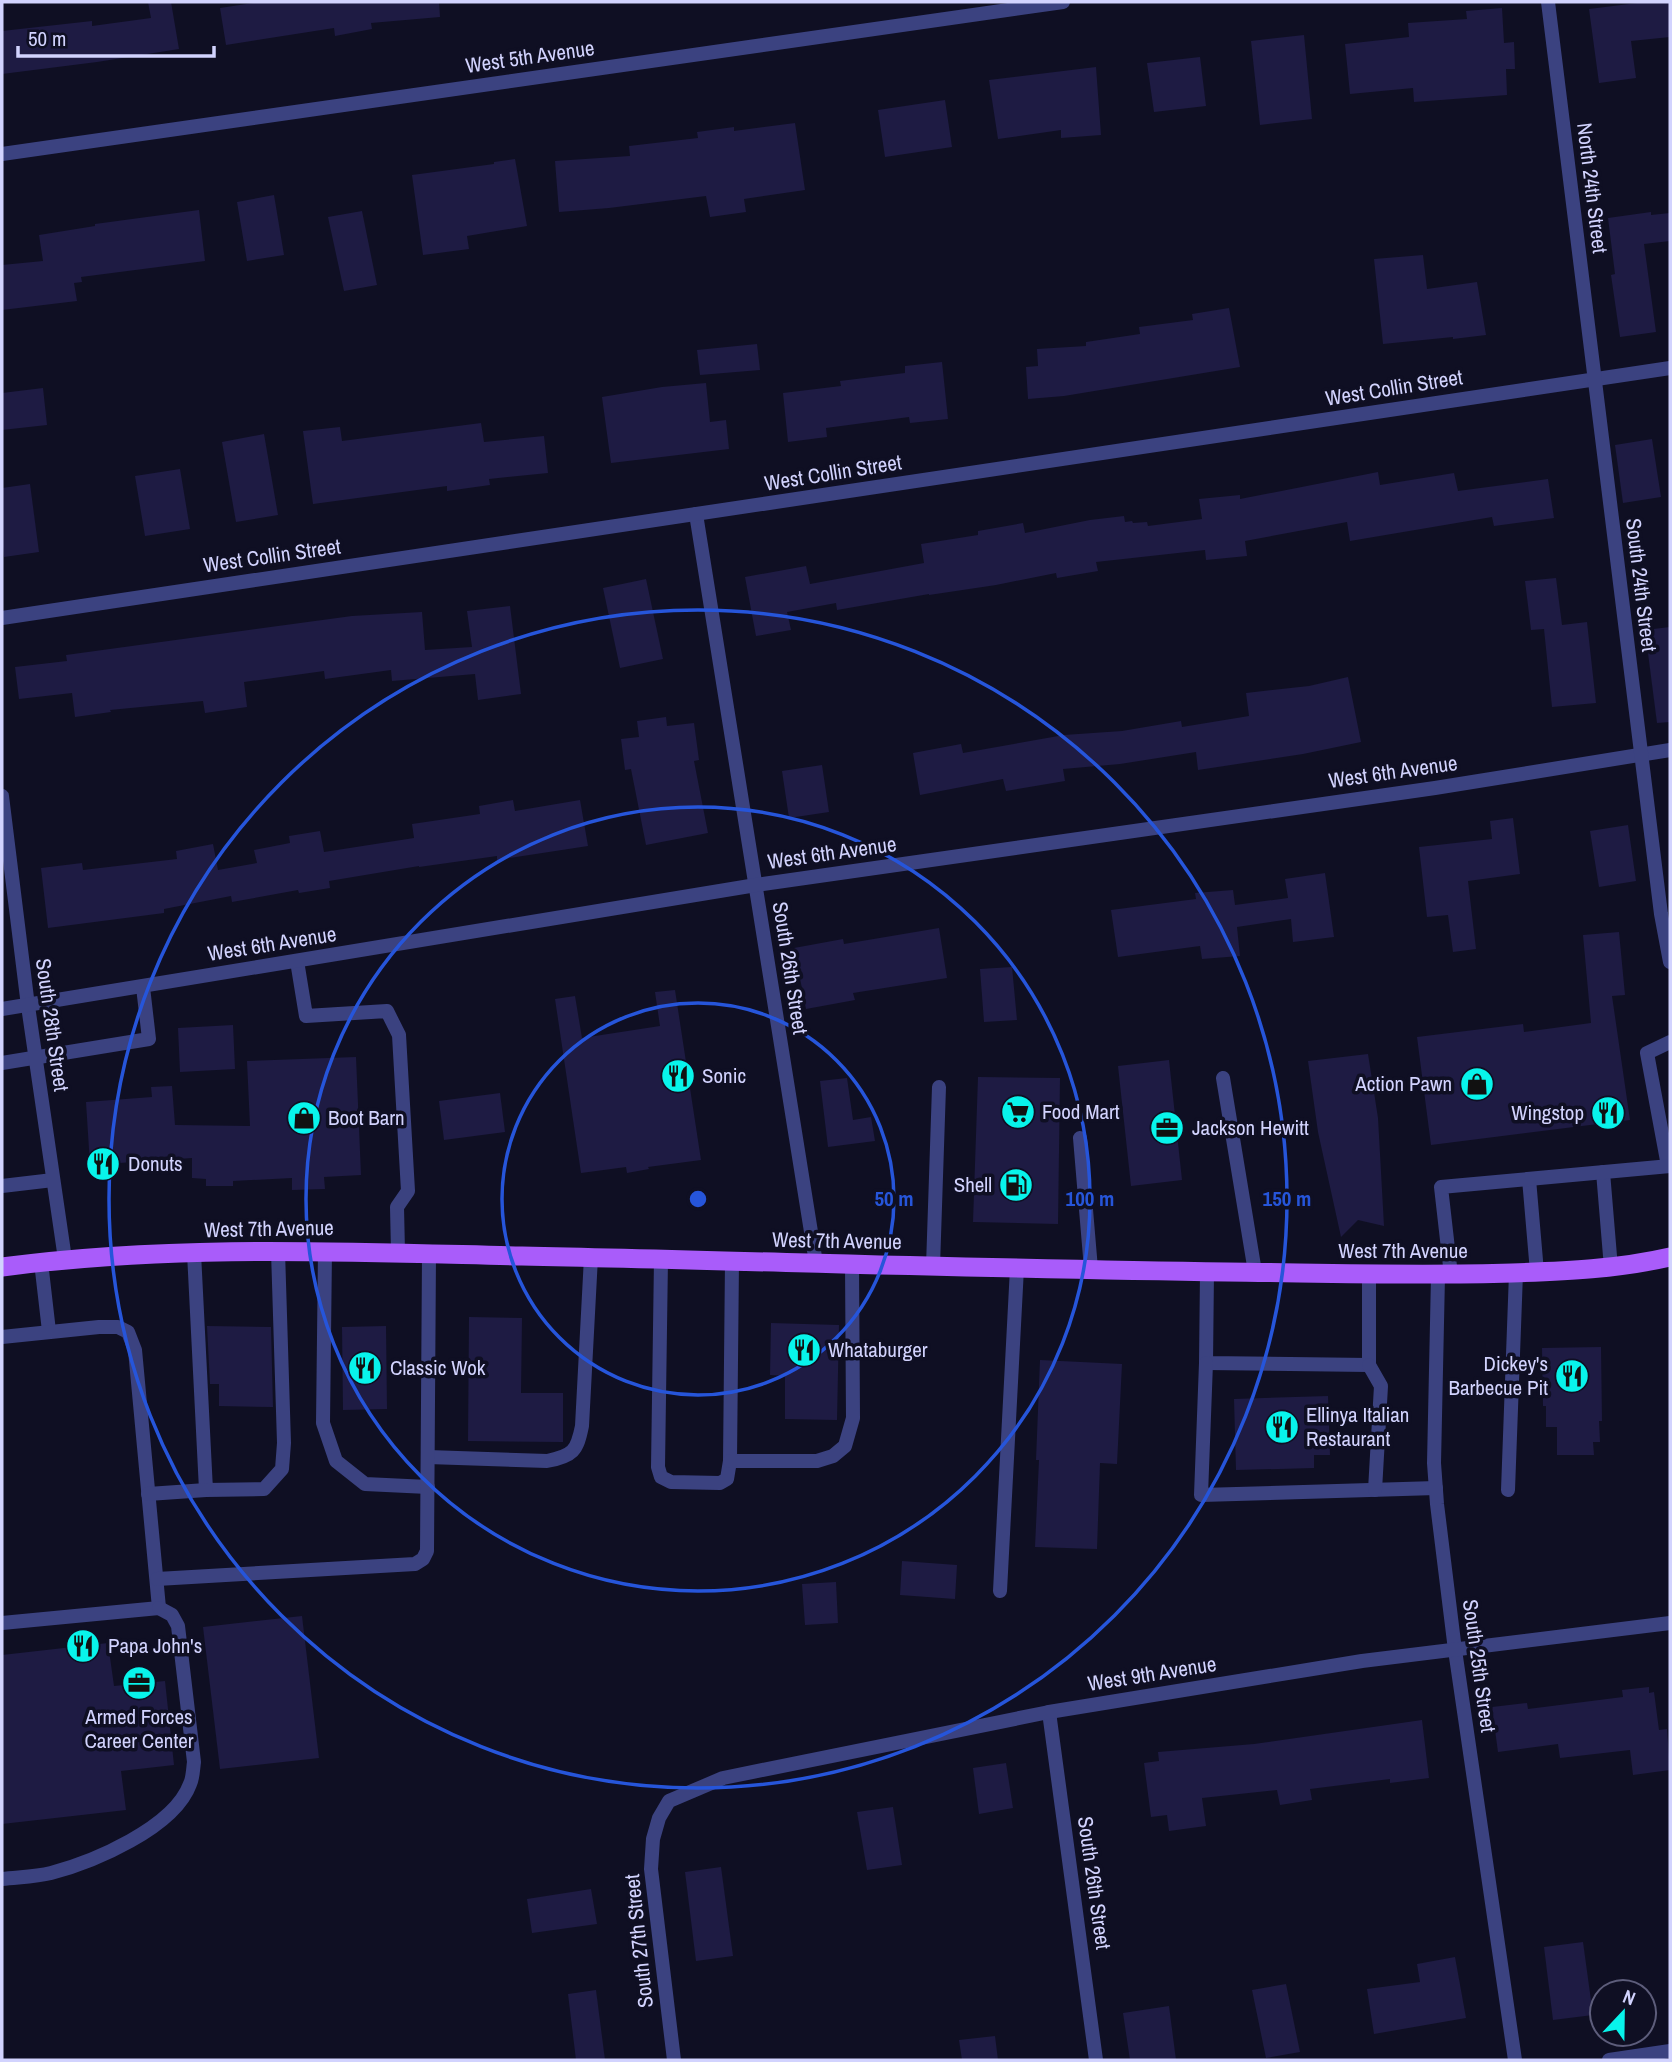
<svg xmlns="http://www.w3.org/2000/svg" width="1672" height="2062" font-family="'Archivo Narrow',sans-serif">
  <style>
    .building { fill: #1e1b43 }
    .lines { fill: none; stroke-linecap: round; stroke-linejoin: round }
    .service { stroke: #3b4280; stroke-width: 14 }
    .minor { stroke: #3b4280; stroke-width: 14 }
    .tertiary { stroke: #3b4280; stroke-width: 14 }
    .primary { stroke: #a95cfa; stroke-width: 19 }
    .ring { fill: none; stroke: #2655da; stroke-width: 3.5 }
    .labels { text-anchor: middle; stroke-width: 7; stroke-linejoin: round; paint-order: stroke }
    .street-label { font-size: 21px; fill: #d2d3fe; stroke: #0f0f23 }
    .poi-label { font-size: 21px; fill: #d2d3fe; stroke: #0f0f23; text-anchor: start }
    .centre { fill: #2655da; stroke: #0f0f23; stroke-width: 3.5 }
    .ring-label { font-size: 21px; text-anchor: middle; font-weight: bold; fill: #2655da; stroke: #0f0f23; stroke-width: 7; stroke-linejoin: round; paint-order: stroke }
  </style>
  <rect width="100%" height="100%" fill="#0f0f23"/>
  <g class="building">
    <path d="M148,2H171L179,49L97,62L2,74V31L92,21V26L151,18Z"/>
    <path d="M259,2H439L440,17L371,23L372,29L335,36L334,28L226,45L220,8Z"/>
    <path d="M1645,2H1670V37L1631,41L1636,78L1599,83L1589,9Z"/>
    <path d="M1502,8L1504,43L1514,42L1515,69H1506L1507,95L1414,102L1413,88L1350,94L1345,44L1409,37L1408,23L1467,19L1466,11Z"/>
    <path d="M1304,35L1312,119L1260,125L1251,41Z"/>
    <path d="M1200,57L1206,106L1154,112L1147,63Z"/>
    <path d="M1096,67L1101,135L1061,138V130L998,139L989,80Z"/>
    <path d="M945,100L952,147L885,157L878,110Z"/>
    <path d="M795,123L805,190L744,199L746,212L710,217L706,196L609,208L559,212L555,161L630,156L629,146L698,138L697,132L734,127V131Z"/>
    <path d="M515,159L527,226L467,236L469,249L423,255L412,175L494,164V162Z"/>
    <path d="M274,195L284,255L247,261L237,202Z"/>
    <path d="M199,210L205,261L81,277L82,282L74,283L77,301L2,310V265L43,261L39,235L95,226V224Z"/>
    <path d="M362,211L377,285L344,291L328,217Z"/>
    <path d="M1651,212V215L1670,213V241L1644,244L1656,332L1620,337L1611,275L1615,274L1608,218Z"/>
    <path d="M1423,255L1427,289L1477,282L1486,335L1453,339V337L1383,344L1374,259Z"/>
    <path d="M1229,308L1240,367L1064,396L1028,399L1026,367L1038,366L1037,349L1086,346V342L1140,334L1139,327L1193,320L1192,314Z"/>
    <path d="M757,344L760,370L700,375L697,350Z"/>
    <path d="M942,362L948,419L910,423L909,417L826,428L827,437L788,442L783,393L841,386L840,381L905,373V366Z"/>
    <path d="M706,383L710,422L726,420L729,449L611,463L602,397L662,387Z"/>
    <path d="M43,388L47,425L2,430V393Z"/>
    <path d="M481,423L484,442L544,436L548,473L489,479L490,485L447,491V486L313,504L303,431L340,427L342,441Z"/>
    <path d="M264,434L278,515L236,522L222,442Z"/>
    <path d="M1652,439L1661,497L1623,503L1615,445Z"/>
    <path d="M180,469L190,529L145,536L135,476Z"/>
    <path d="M1378,472L1380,485L1454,473L1458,491L1548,479L1554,518L1494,526L1492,517L1350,541L1347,522L1245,541L1247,556L1206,560L1205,550L1096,562L1098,571L1057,578L1056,573L996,585L929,595V594L837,610L836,603L787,612L791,630L756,636L745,577L806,566L810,584L924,563L921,544L978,535V531L1023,523L1025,533L1090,520L1124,516L1125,522L1132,521L1133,523L1147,522L1148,526L1202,519L1199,499L1240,495V499Z"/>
    <path d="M30,484L39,552L4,557L2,537V488Z"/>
    <path d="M1556,578L1562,625L1587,622L1596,703L1552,707L1544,629L1531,630L1525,581Z"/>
    <path d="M646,579L663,659L620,668L603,588Z"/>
    <path d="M510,606L521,694L478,700L475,674L392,681L391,670L325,679L324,671L244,682L247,707L205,713L203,701L110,710L111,712L75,717L72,693L19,699L15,667L67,661L66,655L352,616L422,612L425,650L472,647L467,611Z"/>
    <path d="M1670,627V722L1657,723L1645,630Z"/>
    <path d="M1348,677L1361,742L1303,754L1198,770L1196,752L1120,764L1063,769L1065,781L1006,791L1003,779L920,795L913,753L961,744L963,753L1064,735L1122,731L1181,721L1182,727L1249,716L1246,693L1309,686Z"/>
    <path d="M666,717L667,726L694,723L699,760L694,761L708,833L646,845L631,769L625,770L621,739L639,737L637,721Z"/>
    <path d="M822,765L829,812L789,818L782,771Z"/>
    <path d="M513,800L515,811L580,800L588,846L497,860V856L419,867V866L329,881L330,888L299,893L298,890L232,902L231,896L164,909V913L48,928L41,868L82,863L83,870L177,859L176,851L213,844L218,870L257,863L254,850L290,843L289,836L320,831L324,852L414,838L412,824L480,814L479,806Z"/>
    <path d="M1513,818L1520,874L1468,881L1476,949L1453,952L1448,915L1427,917L1419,847L1492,839L1490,821Z"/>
    <path d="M1628,825L1636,881L1599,887L1590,831Z"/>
    <path d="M1325,873L1334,937L1293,942L1291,919L1237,927L1240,956L1202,959L1200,946L1118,957L1111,910L1196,899L1195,893L1233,890L1235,905L1288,898L1285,879Z"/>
    <path d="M939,928L947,978L853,993L855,1000L806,1009L794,948L843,939L844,944Z"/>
    <path d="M1619,932L1625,995L1612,996L1630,1120L1431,1145L1417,1037L1523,1024L1524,1032L1591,1023L1583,935Z"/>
    <path d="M1012,967L1017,1020L984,1022L980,969Z"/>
    <path d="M675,990L701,1160L648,1167L649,1169L627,1173L626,1167L581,1173L555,999L575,996L582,1038L660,1026L655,992Z"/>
    <path d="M233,1025L235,1069L180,1072L178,1028Z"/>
    <path d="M1368,1054L1378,1118L1384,1226L1358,1220L1341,1237L1318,1132L1308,1061Z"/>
    <path d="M356,1057L361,1175L324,1177L325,1189L292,1190V1178L233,1181V1186H206V1179L192,1178V1158L90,1165L86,1102L152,1097L151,1087L172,1086L175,1125L250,1126L247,1061Z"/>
    <path d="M1169,1060L1182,1180L1131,1186L1118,1066Z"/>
    <path d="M978,1077L1060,1078L1058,1224L973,1222Z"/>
    <path d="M847,1078L853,1120L871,1117L875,1141L828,1147L820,1081Z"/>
    <path d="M500,1093L505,1132L444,1140L439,1101Z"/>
    <path d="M469,1317L522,1318L521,1393H563V1442L468,1441Z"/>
    <path d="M771,1323L839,1325L837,1420L785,1419V1376L770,1375Z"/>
    <path d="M207,1326L271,1327L273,1407L219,1406V1384H210Z"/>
    <path d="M386,1326L387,1409L343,1410L342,1327Z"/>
    <path d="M1601,1347L1602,1421H1599L1600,1442H1593L1594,1455H1557V1427H1546V1406H1543L1542,1348Z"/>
    <path d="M1040,1360L1122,1364L1117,1464L1100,1463L1097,1549L1035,1547L1039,1460H1036Z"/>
    <path d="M1328,1396L1330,1455H1314V1468L1236,1470L1234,1399Z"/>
    <path d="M902,1561L957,1565L955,1599L900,1595Z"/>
    <path d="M836,1582L838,1623L805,1625L802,1584Z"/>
    <path d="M302,1616L319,1758L220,1769L203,1627Z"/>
    <path d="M108,1643L114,1686L165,1681L174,1765L121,1771L126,1810L2,1824V1655Z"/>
    <path d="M1649,1687V1693L1654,1692L1659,1730L1667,1729L1670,1770L1633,1775L1630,1750L1560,1758L1558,1744L1498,1752L1492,1707L1527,1703L1528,1709L1623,1697L1622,1690Z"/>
    <path d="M1422,1720L1429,1778L1390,1783V1779L1310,1789L1312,1800L1280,1805L1277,1790L1202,1798L1206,1826L1169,1831L1167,1815L1151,1817L1144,1763L1159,1761L1158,1752L1254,1744Z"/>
    <path d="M1006,1763L1013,1808L979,1814L973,1768Z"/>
    <path d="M893,1807L902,1865L867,1870L857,1812Z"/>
    <path d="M721,1867L733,1956L696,1961L685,1872Z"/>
    <path d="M591,1889L597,1924L532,1933L527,1899Z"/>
    <path d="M1583,1942L1593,2015L1553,2020L1544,1947Z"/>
    <path d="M1455,1957L1466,2018L1374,2034L1367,1989L1420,1982L1417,1964Z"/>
    <path d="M1286,1984L1300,2052L1266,2058L1252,1990Z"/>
    <path d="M596,1990L605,2060H576L568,1994Z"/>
    <path d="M1169,2006L1176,2060H1130L1123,2013Z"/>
    <path d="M995,2036L998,2060H962L959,2040Z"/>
  </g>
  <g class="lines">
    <g class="service">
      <path d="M297,961L306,1016L387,1011L399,1035L408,1191L397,1207L398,1252"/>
      <path d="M2,1063L149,1039L143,987"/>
      <path d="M1223,1078L1255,1272"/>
      <path d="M1080,1138L1091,1269"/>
      <path d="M1668,1166L1647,1053L1670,1042"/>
      <path d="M1603,1172L1611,1268"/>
      <path d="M1529,1179L1537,1272"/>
      <path d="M2,1186L53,1180"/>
      <path d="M325,1251L323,1423L336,1461L365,1484L428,1487"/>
      <path d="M194,1253L206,1490L264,1489L282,1469L284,1443L278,1251"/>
      <path d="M661,1259L658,1467L661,1477L671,1482L720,1483L727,1479L730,1461L732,1261"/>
      <path d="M41,1262L49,1331"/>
      <path d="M933,1266L939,1087"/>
      <path d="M1207,1272L1206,1363L1369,1365V1275"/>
      <path d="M1451,1275L1441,1187L1670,1166"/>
      <path d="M2,1337L99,1327H118L128,1332L135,1350L159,1608L2,1623"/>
      <path d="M1206,1363L1201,1495L1436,1488"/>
      <path d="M1369,1365L1381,1386L1375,1490"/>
      <path d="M428,1457L547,1461C573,1456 577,1451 582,1426L591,1257"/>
      <path d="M730,1461H817L833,1456L845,1446L853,1418L852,1264"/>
      <path d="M1508,1490L1516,1273"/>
      <path d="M148,1494L206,1490"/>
      <path d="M157,1579L415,1564L423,1559L427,1551L429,1254"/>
      <path d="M1000,1591L1017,1268"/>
      <path d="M2,1879C18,1877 35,1877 51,1873C93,1862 174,1828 190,1784C193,1778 193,1769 194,1762L178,1626L172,1615L159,1608"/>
    </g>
    <g class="minor">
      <path d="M2,154L1063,2"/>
      <path d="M696,514L816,1263"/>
      <path d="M2,618L1670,368"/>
      <path d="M2,796L28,1006L65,1259"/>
      <path d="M2,1009L756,885L1435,788L1670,750"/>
      <path d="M1438,1276L1434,1463L1437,1504L1455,1650L1515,2060"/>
      <path d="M1049,1712L1096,2060"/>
      <path d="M674,2060L651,1869L653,1839L659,1818L669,1801L723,1778L1049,1712L1362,1661L1670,1623"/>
      <path d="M1609,2060L1670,2051"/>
    </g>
    <path class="tertiary" d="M1548,2L1661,914L1670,962"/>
    <path class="primary" d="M2,1267C174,1244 348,1252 522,1256C757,1261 992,1269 1227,1272C1322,1273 1417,1276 1512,1273C1566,1271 1618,1269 1670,1257"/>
  </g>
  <g class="ring">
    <circle cx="698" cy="1199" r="196"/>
    <circle cx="698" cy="1199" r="392"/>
    <circle cx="698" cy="1199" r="589"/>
  </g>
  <defs>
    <g id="restaurant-disc" transform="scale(1.75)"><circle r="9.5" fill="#08f4eb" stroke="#0f0f23"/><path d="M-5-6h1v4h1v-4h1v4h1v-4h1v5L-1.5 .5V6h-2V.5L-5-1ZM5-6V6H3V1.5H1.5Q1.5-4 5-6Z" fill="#111"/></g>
    <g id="shop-disc" transform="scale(1.75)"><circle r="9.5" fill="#08f4eb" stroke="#0f0f23"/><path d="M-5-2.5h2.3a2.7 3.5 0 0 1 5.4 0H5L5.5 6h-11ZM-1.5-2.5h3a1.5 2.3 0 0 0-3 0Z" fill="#111"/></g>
    <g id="supermarket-disc" transform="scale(1.75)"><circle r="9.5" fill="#08f4eb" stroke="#0f0f23"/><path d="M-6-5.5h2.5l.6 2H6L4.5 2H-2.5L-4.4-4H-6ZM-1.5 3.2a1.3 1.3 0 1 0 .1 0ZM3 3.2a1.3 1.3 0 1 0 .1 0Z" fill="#111"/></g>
    <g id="office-disc" transform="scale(1.75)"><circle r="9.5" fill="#08f4eb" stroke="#0f0f23"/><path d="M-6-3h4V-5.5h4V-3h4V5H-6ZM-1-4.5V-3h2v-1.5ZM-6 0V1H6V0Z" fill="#111"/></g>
    <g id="fuel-disc" transform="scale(1.75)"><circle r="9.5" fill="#08f4eb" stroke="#0f0f23"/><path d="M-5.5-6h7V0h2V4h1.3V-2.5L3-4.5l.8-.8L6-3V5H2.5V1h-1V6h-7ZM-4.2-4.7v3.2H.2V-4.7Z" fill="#111"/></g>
  </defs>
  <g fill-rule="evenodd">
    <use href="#restaurant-disc" x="678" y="1076"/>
    <use href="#shop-disc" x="1477" y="1084"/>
    <use href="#supermarket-disc" x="1018" y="1112"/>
    <use href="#restaurant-disc" x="1608" y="1113"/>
    <use href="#shop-disc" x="304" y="1118"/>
    <use href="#office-disc" x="1167" y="1128"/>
    <use href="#restaurant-disc" x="103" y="1164"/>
    <use href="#fuel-disc" x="1016" y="1185"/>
    <use href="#restaurant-disc" x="804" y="1350"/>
    <use href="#restaurant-disc" x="365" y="1368"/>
    <use href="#restaurant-disc" x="1572" y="1376"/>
    <use href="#restaurant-disc" x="1282" y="1427"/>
    <use href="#restaurant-disc" x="83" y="1646"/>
    <use href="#office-disc" x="139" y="1683"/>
  </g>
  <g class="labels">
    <g class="street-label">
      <text transform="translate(530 57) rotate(-8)" y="7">West 5th Avenue</text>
      <text transform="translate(1592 188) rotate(83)" y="7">North 24th Street</text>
      <text transform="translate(1394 388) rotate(-9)" y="7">West Collin Street</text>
      <text transform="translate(833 473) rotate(-9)" y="7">West Collin Street</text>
      <text transform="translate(272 556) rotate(-8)" y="7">West Collin Street</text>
      <text transform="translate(1641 585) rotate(83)" y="7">South 24th Street</text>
      <text transform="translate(1393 772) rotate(-8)" y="7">West 6th Avenue</text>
      <text transform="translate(832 853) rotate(-8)" y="7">West 6th Avenue</text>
      <text transform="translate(272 944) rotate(-9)" y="7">West 6th Avenue</text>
      <text transform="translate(790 968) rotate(81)" y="7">South 26th Street</text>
      <text transform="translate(52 1025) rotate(82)" y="7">South 28th Street</text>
      <text transform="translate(269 1229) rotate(-1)" y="7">West 7th Avenue</text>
      <text transform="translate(837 1241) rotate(1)" y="7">West 7th Avenue</text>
      <text x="1403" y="1258">West 7th Avenue</text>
      <text transform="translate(1479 1666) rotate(82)" y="7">South 25th Street</text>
      <text transform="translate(1152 1674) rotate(-9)" y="7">West 9th Avenue</text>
      <text transform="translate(1094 1883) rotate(82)" y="7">South 26th Street</text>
      <text transform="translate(639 1941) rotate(-96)" y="7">South 27th Street</text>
    </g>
    <g class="poi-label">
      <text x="702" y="1083">Sonic</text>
      <text x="1452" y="1091" text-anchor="end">Action Pawn</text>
      <text x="1042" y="1119">Food Mart</text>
      <text x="1584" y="1120" text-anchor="end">Wingstop</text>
      <text x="328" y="1125">Boot Barn</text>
      <text x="1192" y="1135">Jackson Hewitt</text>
      <text x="128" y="1171">Donuts</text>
      <text x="992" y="1192" text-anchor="end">Shell</text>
      <text x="828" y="1357">Whataburger</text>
      <text x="1548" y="1371" text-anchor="end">Dickey's<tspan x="1548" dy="24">Barbecue Pit</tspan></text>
      <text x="390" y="1375">Classic Wok</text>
      <text x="1306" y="1422">Ellinya Italian<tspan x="1306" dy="24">Restaurant</tspan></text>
      <text x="108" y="1653">Papa John's</text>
      <text x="139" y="1724" text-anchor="middle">Armed Forces<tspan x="139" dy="24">Career Center</tspan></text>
    </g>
  </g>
  <circle cx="698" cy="1199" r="10" class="centre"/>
  <g class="ring-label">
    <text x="894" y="1206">50 m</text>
    <text x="1090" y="1206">100 m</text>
    <text x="1287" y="1206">150 m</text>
  </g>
  <rect width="1672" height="2062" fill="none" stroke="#d2d3fe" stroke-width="7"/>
  <g transform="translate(1623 2013) rotate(22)"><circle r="33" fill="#0f0f23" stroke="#5d5d7b" stroke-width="2"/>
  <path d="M0-5L12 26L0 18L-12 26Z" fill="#08f4eb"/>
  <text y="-10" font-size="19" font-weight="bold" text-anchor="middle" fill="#d2d3fe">N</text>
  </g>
  <path d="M18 46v10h196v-10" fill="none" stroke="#d2d3fe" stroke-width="3.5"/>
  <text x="28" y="46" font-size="21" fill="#d2d3fe" stroke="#0f0f23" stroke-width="5" paint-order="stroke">50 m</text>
</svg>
